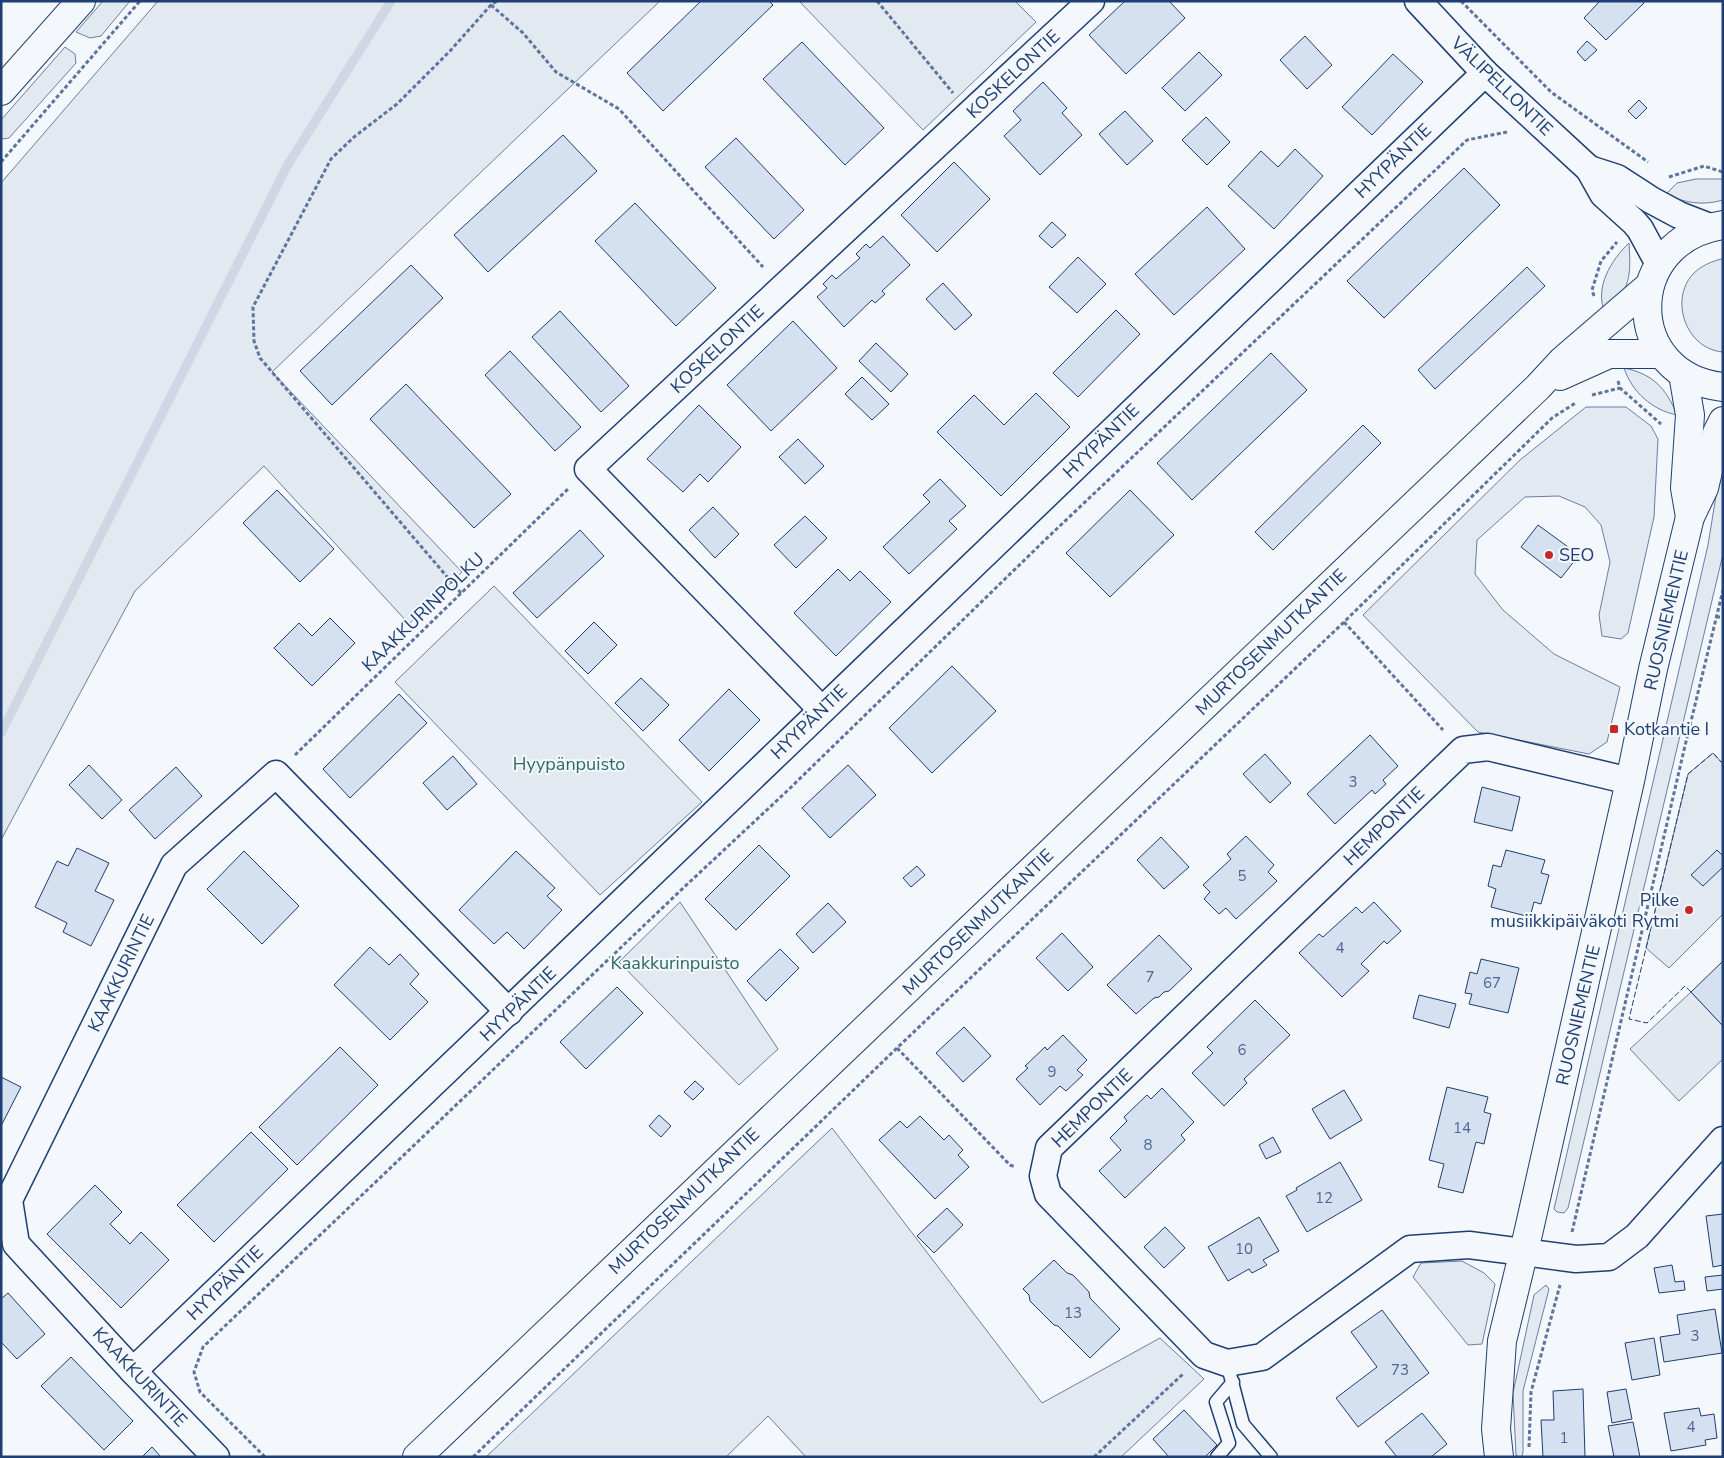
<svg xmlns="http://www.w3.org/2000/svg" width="1724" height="1458" font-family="'Nunito Sans',sans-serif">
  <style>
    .green { fill: #e3e9f0; stroke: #687fa3 }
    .parking { fill: #e3e8f0; stroke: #687fa3 }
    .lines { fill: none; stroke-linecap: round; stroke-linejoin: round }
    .stream { stroke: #cfd7e4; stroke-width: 9 }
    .building { fill: #d5e0f0; stroke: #1d3f73 }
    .lane-casing { stroke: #1d3f73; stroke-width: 15 }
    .street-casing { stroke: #1d3f73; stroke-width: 29 }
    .secondary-casing { stroke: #1d3f73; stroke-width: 30 }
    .path { stroke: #5e769c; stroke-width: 3; stroke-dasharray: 4 2.5; stroke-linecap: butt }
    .lane { stroke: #f4f7fb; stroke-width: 12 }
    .street { stroke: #f4f7fb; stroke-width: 26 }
    .secondary { stroke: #f4f7fb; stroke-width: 28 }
    .fence { stroke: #1d3f73; stroke-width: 1; stroke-dasharray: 6 2.5; stroke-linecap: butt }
    .poi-dot { fill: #c62828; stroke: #f4f7fb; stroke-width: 2 }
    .labels { text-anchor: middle; stroke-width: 4; stroke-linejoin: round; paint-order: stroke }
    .number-label { font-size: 15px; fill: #4b6792 }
    .street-label { font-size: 18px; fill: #1d3f73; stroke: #f4f7fb }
    .poi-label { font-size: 18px; fill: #1d3f73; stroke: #f4f7fb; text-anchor: start }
    .park-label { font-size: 18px; fill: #2c6c60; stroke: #f4f7fb }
  </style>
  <rect width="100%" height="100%" fill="#f4f7fb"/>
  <g class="green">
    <path d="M103,1H130L101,36L90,38L76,32Z"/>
    <path d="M158,1H660L272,372L462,572L409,624L264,466L135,591L1,840V183Z"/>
    <path d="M799,1H1015L1036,22L923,130Z"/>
    <path d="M65,47L75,54L76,63L9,138L3,139L1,137V120Z"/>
    <path d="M1696,179H1723V200C1703,206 1684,203 1666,194L1677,183Z"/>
    <path d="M1629,243C1631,275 1631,290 1605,313C1594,288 1611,260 1629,243Z"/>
    <path d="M1721,259H1723V352C1686,349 1669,300 1693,274C1701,266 1710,262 1721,259Z"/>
    <path d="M1624,368C1653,374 1666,388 1677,415C1652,410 1632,392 1624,368Z"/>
    <path d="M1586,407H1626L1651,426L1658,439L1654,517L1628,633L1621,639L1602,636L1599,615L1610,562L1601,525L1585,507L1559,496L1525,497L1477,540L1475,574L1503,610L1554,654L1620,687L1607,742L1589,754L1478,732L1363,615L1520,460Z"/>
    <path d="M1723,453V554L1568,1208L1564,1213L1557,1212L1554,1209L1708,545Z"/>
    <path d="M494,586L702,802L600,895L395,682Z"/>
    <path d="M1713,753L1723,764V914L1669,968L1646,948L1688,774Z"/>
    <path d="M680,902L778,1049L739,1085L619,962Z"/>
    <path d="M832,1128L1042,1403L1160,1338L1204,1379L1121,1457H806L768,1416L726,1457H486Z"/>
    <path d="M1462,1261L1484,1273L1495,1284L1482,1344L1468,1345L1413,1277L1421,1263Z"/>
    <path d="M1546,1285L1549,1289L1523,1391V1452L1522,1456L1519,1457L1516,1455L1513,1393L1534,1295Z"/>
  </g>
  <path class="parking" d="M1691,992L1723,1026V1059L1679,1101L1630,1049Z"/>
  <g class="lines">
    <path class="stream" d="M1,733L287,166L391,1"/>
  </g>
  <g class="building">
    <path d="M701,1H769L773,5L663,111L627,73Z"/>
    <path d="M1125,1H1169L1185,18L1126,74L1089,35Z"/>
    <path d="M1600,1H1643L1644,3L1606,40L1584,18Z"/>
    <path d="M1305,36L1332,65L1307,89L1280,60Z"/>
    <path d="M1587,41L1597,50L1585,61L1577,52Z"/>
    <path d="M802,42L884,128L845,165L763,79Z"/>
    <path d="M1199,52L1222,75L1185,111L1162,88Z"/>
    <path d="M1393,54L1423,82L1372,135L1342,107Z"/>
    <path d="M1043,82L1067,108L1062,113L1082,135L1040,175L1004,136L1021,120L1013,111Z"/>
    <path d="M1639,100L1647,108L1636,119L1628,111Z"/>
    <path d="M1125,111L1153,141L1127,165L1099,134Z"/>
    <path d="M1206,117L1230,142L1207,165L1182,140Z"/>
    <path d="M563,135L597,171L488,272L454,235Z"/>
    <path d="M736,138L804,210L774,239L705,167Z"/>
    <path d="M1295,149L1323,176L1274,229L1228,186L1261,151L1278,167Z"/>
    <path d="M954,162L990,199L937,252L901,215Z"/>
    <path d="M1464,168L1500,205L1384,318L1347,281Z"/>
    <path d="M635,203L716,288L676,326L595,241Z"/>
    <path d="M1207,207L1245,249L1174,315L1135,274Z"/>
    <path d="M1052,222L1066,235L1052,248L1039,236Z"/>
    <path d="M883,236L910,265L882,291L885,294L875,303L872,300L844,327L817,297L827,288L823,284L832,275L836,279L860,258L856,254L866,244L870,248Z"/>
    <path d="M1078,257L1106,284L1077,313L1049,287Z"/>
    <path d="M411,265L443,298L332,405L300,371Z"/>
    <path d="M1527,267L1545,286L1435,389L1418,370Z"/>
    <path d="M943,283L972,315L955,330L926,299Z"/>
    <path d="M1116,310L1140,334L1078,397L1053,373Z"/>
    <path d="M560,311L629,386L601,412L532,337Z"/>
    <path d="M793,321L837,368L771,431L727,385Z"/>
    <path d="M876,343L908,374L891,392L859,361Z"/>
    <path d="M510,351L581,427L555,451L485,375Z"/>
    <path d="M1271,353L1307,390L1192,500L1157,463Z"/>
    <path d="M862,377L889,404L872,420L845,394Z"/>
    <path d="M406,384L511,494L474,528L370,419Z"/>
    <path d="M1036,393L1070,427L1001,496L937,432L974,395L1004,425Z"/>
    <path d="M699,405L741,447L708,482L700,474L683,492L647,459Z"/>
    <path d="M1363,425L1381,443L1273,550L1255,532Z"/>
    <path d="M798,439L824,466L805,484L779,457Z"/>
    <path d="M940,479L966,506L949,521L957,529L909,574L883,547L930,502L923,495Z"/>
    <path d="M277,490L334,549L300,582L243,523Z"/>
    <path d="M1130,490L1174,535L1110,597L1066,553Z"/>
    <path d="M713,507L739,534L715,558L689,530Z"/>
    <path d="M805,516L827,538L796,568L774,545Z"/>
    <path d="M1538,525L1579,555L1561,578L1521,547Z"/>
    <path d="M580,530L604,556L537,618L513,593Z"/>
    <path d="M838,569L850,581L860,571L891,602L836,656L794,613Z"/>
    <path d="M330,618L355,643L312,686L274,648L299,623L312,636Z"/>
    <path d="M594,622L617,645L588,674L565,651Z"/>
    <path d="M952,666L996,711L932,773L889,728Z"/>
    <path d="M641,678L669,705L643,731L615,703Z"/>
    <path d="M729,689L760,720L709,771L679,740Z"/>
    <path d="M399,694L427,723L350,798L323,769Z"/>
    <path d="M1370,735L1398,766L1383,780L1386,784L1375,794L1372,790L1335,824L1307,794Z"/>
    <path d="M1265,754L1291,783L1270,803L1243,774Z"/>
    <path d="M453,756L477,784L447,810L423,783Z"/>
    <path d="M89,765L122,800L102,819L69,785Z"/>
    <path d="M848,765L876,795L830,838L802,808Z"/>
    <path d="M176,767L202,796L155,839L129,810Z"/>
    <path d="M1482,787L1520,797L1512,831L1474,822Z"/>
    <path d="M1246,836L1274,865L1268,872L1277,881L1236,919L1226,908L1219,914L1204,899L1210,892L1203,885L1231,859L1227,854Z"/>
    <path d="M1161,837L1189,867L1164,889L1137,860Z"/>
    <path d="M759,845L790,876L736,930L705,899Z"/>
    <path d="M77,848L109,863L95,891L114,900L91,946L63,932L67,923L35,907L57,861L68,866Z"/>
    <path d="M1506,850L1545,860L1541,873L1549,875L1541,904L1534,902L1530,917L1491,907L1496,889L1488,886L1493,865L1501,867Z"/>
    <path d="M1717,850L1723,856V867L1703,886L1691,875Z"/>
    <path d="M244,851L299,906L262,944L207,889Z"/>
    <path d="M516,851L555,888L547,896L562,910L524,949L507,932L494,944L459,910Z"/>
    <path d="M917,866L925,875L911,887L903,878Z"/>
    <path d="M1374,902L1401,931L1387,944L1384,941L1361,964L1369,971L1342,997L1299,953L1319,934L1323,937L1356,907L1362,913Z"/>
    <path d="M828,903L846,922L813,953L796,934Z"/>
    <path d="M1062,933L1093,967L1068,991L1036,958Z"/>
    <path d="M1159,935L1192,969L1169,991L1164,992L1159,997L1154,998L1136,1014L1107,985Z"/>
    <path d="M370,947L389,965L400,954L419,974L410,984L428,1002L390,1040L334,985Z"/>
    <path d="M780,949L799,968L766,1001L747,981Z"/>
    <path d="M1481,959L1519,968L1508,1013L1469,1004L1472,994L1465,993L1470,972L1477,974Z"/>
    <path d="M1723,961V1026L1691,992Z"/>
    <path d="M617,987L643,1013L586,1069L560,1042Z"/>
    <path d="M1419,995L1456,1004L1449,1028L1413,1018Z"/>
    <path d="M1255,1000L1290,1035L1244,1079L1247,1083L1224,1106L1192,1073L1213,1053L1207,1047Z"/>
    <path d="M964,1027L991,1056L963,1082L936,1053Z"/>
    <path d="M1063,1035L1087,1060L1077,1070L1083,1075L1066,1091L1060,1086L1040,1105L1016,1079L1028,1068L1025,1066L1045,1047L1047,1050Z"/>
    <path d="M340,1047L378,1085L297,1165L259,1127Z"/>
    <path d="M1,1077L21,1087L1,1126Z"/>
    <path d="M695,1081L704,1089L693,1100L684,1092Z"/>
    <path d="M1447,1087L1488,1097L1484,1112L1491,1114L1484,1144L1476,1142L1463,1193L1438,1187L1444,1164L1429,1160Z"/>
    <path d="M1162,1088L1194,1122L1181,1135L1185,1140L1125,1198L1099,1171L1121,1150L1110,1138L1127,1121L1124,1117L1147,1095L1151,1099Z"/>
    <path d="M1344,1090L1362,1120L1330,1139L1312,1109Z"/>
    <path d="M659,1115L671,1126L661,1137L649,1126Z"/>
    <path d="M920,1116L944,1140L949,1135L963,1150L958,1155L969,1167L935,1199L879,1140L900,1121L907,1128Z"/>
    <path d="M251,1132L288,1169L214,1242L177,1205Z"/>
    <path d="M1273,1137L1281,1152L1266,1159L1259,1145Z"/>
    <path d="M1340,1162L1362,1200L1307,1232L1286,1196L1297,1190L1296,1188Z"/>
    <path d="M95,1185L122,1212L110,1224L130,1244L141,1232L169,1260L121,1308L47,1234Z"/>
    <path d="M947,1208L963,1225L934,1253L917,1236Z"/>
    <path d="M1723,1214V1265L1713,1267L1706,1216Z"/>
    <path d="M1259,1217L1279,1251L1263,1260L1267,1265L1252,1273L1249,1269L1228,1281L1208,1247Z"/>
    <path d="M1165,1227L1185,1248L1164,1268L1144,1247Z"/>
    <path d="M1054,1260L1067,1273L1073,1275L1089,1292L1090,1298L1120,1329L1090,1358L1058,1326L1054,1325L1030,1301L1029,1295L1023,1289Z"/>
    <path d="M1672,1265L1675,1282L1684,1281L1685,1290L1659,1293L1654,1268Z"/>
    <path d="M1723,1275V1289L1707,1291L1705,1277Z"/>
    <path d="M8,1293L45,1334L17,1359L1,1342V1299Z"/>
    <path d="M1715,1309L1722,1353L1664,1362L1660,1337L1680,1334L1677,1315Z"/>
    <path d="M1382,1310L1429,1373L1358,1427L1336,1398L1377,1367L1351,1332Z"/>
    <path d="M1654,1338L1660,1375L1632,1380L1625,1343Z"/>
    <path d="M71,1357L133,1421L104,1450L41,1386Z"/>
    <path d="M1583,1389L1585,1457H1543L1541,1420H1554L1553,1391Z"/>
    <path d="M1626,1389L1632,1419L1612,1423L1607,1392Z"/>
    <path d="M1699,1408L1701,1416L1714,1414L1717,1438L1705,1440L1706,1445L1671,1451L1664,1413Z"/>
    <path d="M1184,1410L1217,1445L1205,1457H1169L1153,1439Z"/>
    <path d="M1422,1413L1447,1444L1431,1457H1397L1385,1442Z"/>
    <path d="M1633,1422L1640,1457H1614L1608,1426Z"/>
    <path d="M152,1447L161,1457H142Z"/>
  </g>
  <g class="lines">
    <g class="lane-casing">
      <g id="lane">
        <path d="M1227,1363L1243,1424L1271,1457"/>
        <path d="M1217,1457L1229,1443L1216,1402L1233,1382"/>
      </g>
    </g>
    <g class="street-casing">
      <g id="street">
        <path d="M1418,1L1485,73L1589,169L1603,194L1634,222L1640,229L1659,264"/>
        <path d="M1589,169L1617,178L1651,200L1679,215L1710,227"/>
        <path d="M822,710L588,469L1091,1"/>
        <path d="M1630,781L1488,747L1463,750L1049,1148L1043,1176L1048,1194L1204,1355L1227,1363L1262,1357L1410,1249L1469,1245L1576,1259L1609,1257L1637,1236L1723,1140"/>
        <path d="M133,1371C585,940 1034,505 1485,73"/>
        <path d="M216,1457L133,1371L16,1244L9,1200L174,865L276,774L509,1012"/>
      </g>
    </g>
    <g class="secondary-casing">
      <g id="secondary">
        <path d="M1,91L81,1"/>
        <path d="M1723,225C1622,240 1622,376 1723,387"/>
        <path d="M1683,374L1690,415L1685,488L1690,517"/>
        <path d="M1560,376L1609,354H1661"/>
        <path d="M417,1457L1538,387L1563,360L1649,286"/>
        <path d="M1499,1457L1496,1429L1502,1341L1528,1234L1630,781L1653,669L1690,517L1704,488L1717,433L1723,421"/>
      </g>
    </g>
    <g class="path">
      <path d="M877,1L953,93"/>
      <path d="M1461,1L1551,92L1648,162"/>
      <path d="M491,5L523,33L556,72L619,109L763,267"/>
      <path d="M1,162L140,1"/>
      <path d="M1669,177L1704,166L1723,172"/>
      <path d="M1594,296L1592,290L1601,261L1617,242"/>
      <path d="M1618,381L1620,388L1661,424"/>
      <path d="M1592,395L1620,388"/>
      <path d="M461,593L260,358L254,341L253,307L331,159L354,137L397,104L450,51L491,5L497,1"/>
      <path d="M1716,617H1723"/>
      <path d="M1344,622L1443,730"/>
      <path d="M295,755L568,489"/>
      <path d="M897,1048L1010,1165L1016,1167"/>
      <path d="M1572,1232L1684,750L1723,590"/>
      <path d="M1529,1447L1531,1392L1560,1285"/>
      <path d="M265,1457L200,1392L194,1372L203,1347L680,891L785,793L1045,540L1467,140L1507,132"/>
      <path d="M473,1457L897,1048L1344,622L1552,418L1577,402"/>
      <path d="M1094,1457L1183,1374"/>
    </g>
    <use href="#lane" class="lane"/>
    <use href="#street" class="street"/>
    <use href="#secondary" class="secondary"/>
    <path class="fence" d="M1691,992L1685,986L1647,1023L1629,1019L1688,774L1713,753L1723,764"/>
  </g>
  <g class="poi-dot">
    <circle cx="1549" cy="555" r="5"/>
    <rect x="1609" y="724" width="10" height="10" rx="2.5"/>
    <circle cx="1689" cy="910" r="5"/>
  </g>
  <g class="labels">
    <g class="number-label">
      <text x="1353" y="787">3</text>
      <text x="1242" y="881">5</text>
      <text x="1340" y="953">4</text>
      <text x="1150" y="982">7</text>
      <text x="1492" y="988">67</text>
      <text x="1242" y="1055">6</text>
      <text x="1052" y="1077">9</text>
      <text x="1462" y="1133">14</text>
      <text x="1148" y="1150">8</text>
      <text x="1324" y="1203">12</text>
      <text x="1244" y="1254">10</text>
      <text x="1073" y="1318">13</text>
      <text x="1695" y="1341">3</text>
      <text x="1400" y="1375">73</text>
      <text x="1691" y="1432">4</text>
      <text x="1564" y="1443">1</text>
    </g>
    <g class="street-label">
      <text transform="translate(1013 74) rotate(-43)" y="6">KOSKELONTIE</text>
      <text transform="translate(1502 86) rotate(44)" y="6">VÄLIPELLONTIE</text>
      <text transform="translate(1393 161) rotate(-44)" y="6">HYYPÄNTIE</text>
      <text transform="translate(717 349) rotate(-43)" y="6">KOSKELONTIE</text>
      <text transform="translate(1101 441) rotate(-44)" y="6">HYYPÄNTIE</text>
      <text transform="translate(423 612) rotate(-44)" y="6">KAAKKURINPOLKU</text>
      <text transform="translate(1666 620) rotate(-77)" y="6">RUOSNIEMENTIE</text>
      <text transform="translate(1271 642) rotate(-44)" y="6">MURTOSENMUTKANTIE</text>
      <text transform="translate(809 722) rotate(-44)" y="6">HYYPÄNTIE</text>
      <text transform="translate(1384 826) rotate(-44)" y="6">HEMPONTIE</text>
      <text transform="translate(978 922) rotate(-44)" y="6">MURTOSENMUTKANTIE</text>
      <text transform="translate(121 973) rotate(-64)" y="6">KAAKKURINTIE</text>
      <text transform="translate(518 1004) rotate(-44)" y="6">HYYPÄNTIE</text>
      <text transform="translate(1578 1015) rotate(-77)" y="6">RUOSNIEMENTIE</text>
      <text transform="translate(1092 1108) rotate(-44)" y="6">HEMPONTIE</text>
      <text transform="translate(684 1201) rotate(-44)" y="6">MURTOSENMUTKANTIE</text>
      <text transform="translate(225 1283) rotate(-44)" y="6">HYYPÄNTIE</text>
      <text transform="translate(140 1377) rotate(47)" y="6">KAAKKURINTIE</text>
    </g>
    <g class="poi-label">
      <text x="1559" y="561">SEO</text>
      <text x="1624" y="735">Kotkantie I</text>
      <text x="1679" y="906" text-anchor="end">Pilke<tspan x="1679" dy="21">musiikkipäiväkoti Rytmi</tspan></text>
    </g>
    <g class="park-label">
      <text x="569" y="770">Hyypänpuisto</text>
      <text x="675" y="969">Kaakkurinpuisto</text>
    </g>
  </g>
  <rect width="1724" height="1458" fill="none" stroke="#1d3f73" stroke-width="5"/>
</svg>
